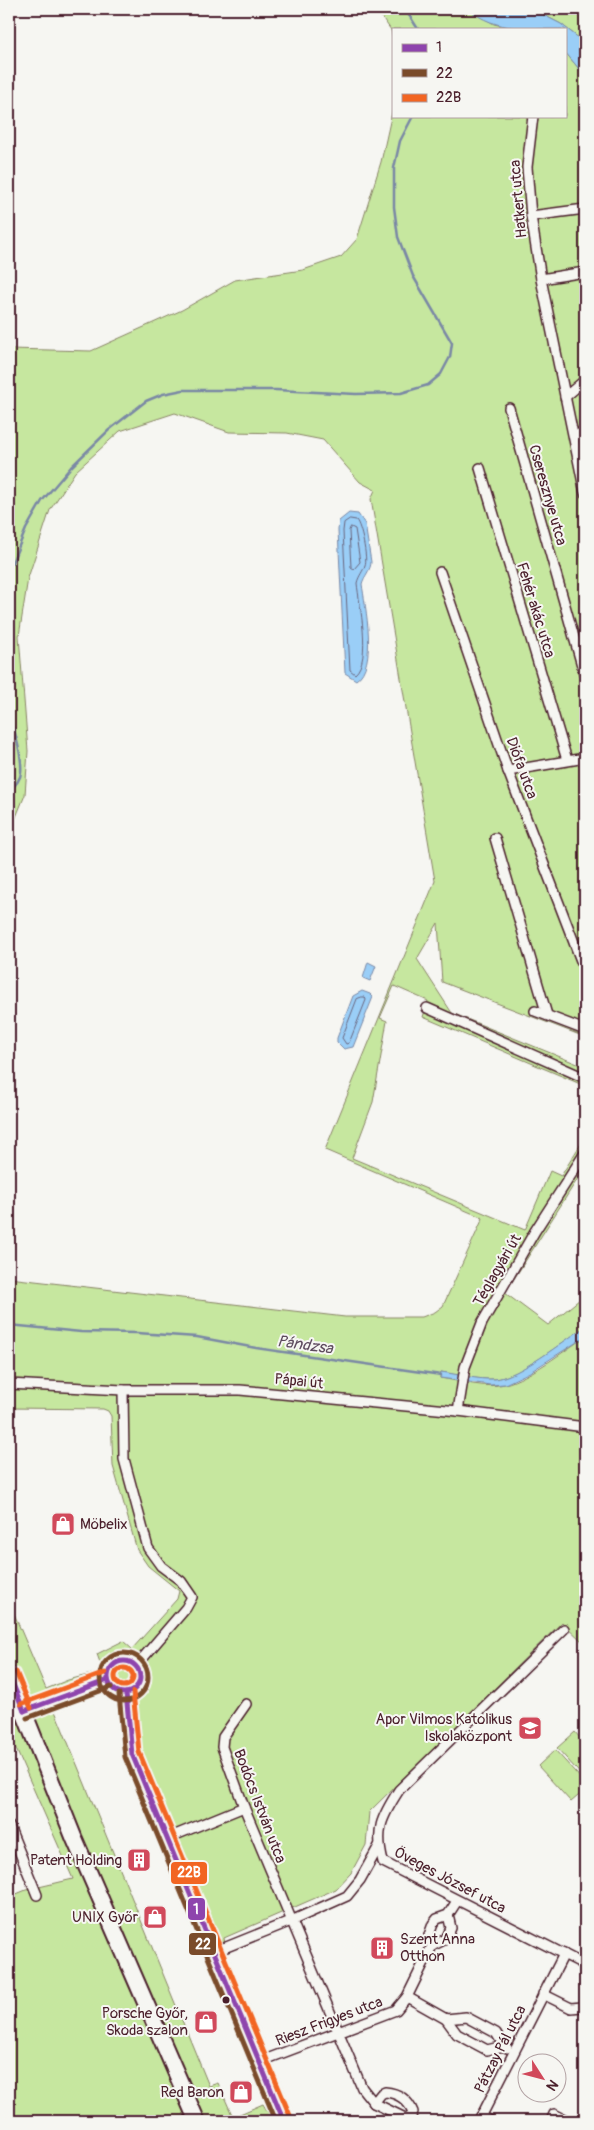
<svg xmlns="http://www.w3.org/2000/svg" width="594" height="2130" font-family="Pangolin,sans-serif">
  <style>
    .green { fill: #c6e79f; stroke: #888365 }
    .water { fill: #9acef7; stroke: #7a88a5 }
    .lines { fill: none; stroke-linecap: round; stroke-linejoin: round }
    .shore { stroke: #6a657d; stroke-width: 1 }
    .stream { stroke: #7a88a5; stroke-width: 2.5 }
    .street-casing { stroke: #4a1f2b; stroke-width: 12 }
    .primary-casing { stroke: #4a1f2b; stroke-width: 19 }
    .street { stroke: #f6f6f2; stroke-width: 9 }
    .primary { stroke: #f6f6f2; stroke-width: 15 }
    .bus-1-casing { stroke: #f6f6f2; stroke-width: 9 }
    .bus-2-casing { stroke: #f6f6f2; stroke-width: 9 }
    .bus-3-casing { stroke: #f6f6f2; stroke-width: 9 }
    .bus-1 { stroke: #8e44ad; stroke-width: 5 }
    .bus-2 { stroke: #7a4b2a; stroke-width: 5 }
    .bus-3 { stroke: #f26522; stroke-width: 5 }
    .bus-dot { fill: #4a1f2b; stroke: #f6f6f2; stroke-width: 2 }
    .labels { text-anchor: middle; stroke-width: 4; stroke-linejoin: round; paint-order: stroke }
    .street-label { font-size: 15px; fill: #4a1f2b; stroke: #f6f6f2 }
    .poi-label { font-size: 15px; fill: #4a1f2b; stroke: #f6f6f2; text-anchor: end }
    .water-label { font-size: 16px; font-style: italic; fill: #5e4b5e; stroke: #f6f6f2 }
    .line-badge { stroke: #f6f6f2; stroke-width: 2 }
    .badge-label { font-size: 14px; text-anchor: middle; font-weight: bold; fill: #fff }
  </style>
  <rect width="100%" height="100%" fill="#f6f6f2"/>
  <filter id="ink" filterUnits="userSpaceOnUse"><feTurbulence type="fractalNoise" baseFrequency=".02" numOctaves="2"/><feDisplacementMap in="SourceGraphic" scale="10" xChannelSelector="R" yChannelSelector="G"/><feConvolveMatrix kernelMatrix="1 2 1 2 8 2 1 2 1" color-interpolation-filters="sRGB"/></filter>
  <g filter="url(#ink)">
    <g class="green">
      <path d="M376,9H468L494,24L515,29H393V38L391,30Z"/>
      <path d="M532,9H585V43L561,24Z"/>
      <path d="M565,52L585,76V1037L442,982L438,923L417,959L452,1013L585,1067V1086L423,1017L428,1001L394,986L380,1018L387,1021L373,1102L352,1158L525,1230L550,1171L561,1176L585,1137V1169H584L505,1293L548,1325L585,1295V1327C563,1341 520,1377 495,1379C477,1380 458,1375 441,1372L440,1378C460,1381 486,1389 505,1384C529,1378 564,1351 585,1337V1644L562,1622L369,1812L366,1845L351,1873L336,1889L224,1938L225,1944L203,1953L122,1749L117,1704L105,1692L55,1711L209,2086L218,2083L233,2117L263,2104L273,2121H9V1897L26,1890L73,1879L9,1733V1602L46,1689L68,1680L103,1671L97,1654L123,1641L132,1649L177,1599L179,1591L148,1566L137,1550L113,1466L111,1416L108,1411L103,1409L9,1408V1278L345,1317H422L435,1312L443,1306L483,1218L325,1150L435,881L371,499L375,490L360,482L323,440L287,433L229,432L175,413L120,431L75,472L50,510L28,578L19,636L28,751L25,795L9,834V349L91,351L182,310L235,280L303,270L341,257L357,239L381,162L393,108V116H565Z"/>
      <path d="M575,1732L585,1744V1779L557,1748Z"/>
      <path d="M555,1750L585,1783V1790L571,1802L538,1766Z"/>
    </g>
    <g class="water">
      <path d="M468,9H532L561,24L585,43V76L565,52V29C531,29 496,32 468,9Z"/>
      <path d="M349,513L358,514L365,524L371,562C371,570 364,576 362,584C365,606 378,666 356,680L345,673L338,530L339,521Z"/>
      <path d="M368,962L376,966L370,981L363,978Z"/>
      <path d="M362,991L370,994L373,997L353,1047L344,1049L337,1042V1038L353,996Z"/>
      <path d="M585,1327V1337L530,1372L505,1384L490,1385L440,1378L441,1372C458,1374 477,1380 495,1379C519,1377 563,1341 585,1327Z"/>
    </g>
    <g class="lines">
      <g class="shore">
        <path d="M350,519L356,520C361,525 368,559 365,565C363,572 359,575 357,583C359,604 372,660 355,674L350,670L343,531L344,523Z"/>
        <path d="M351,527L355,529L360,562L354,569L351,567L349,531Z"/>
        <path d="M362,997H365L366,1000L349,1043L346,1044L342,1038L357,999Z"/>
      </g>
      <g class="stream">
        <path d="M402,9L409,15L418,29"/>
        <path d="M409,15L427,9"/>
        <path d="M9,570L26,529L42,501L71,467L109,430L146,401L163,394L183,390H276L356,394L401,393L428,385L441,374L450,357L452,343L413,276L398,237L394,207V168L400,141L413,116"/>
        <path d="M9,714C14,729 23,756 21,772C21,780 14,786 9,791"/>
        <path d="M9,1325L81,1332L137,1333L197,1337L256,1348L441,1375"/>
      </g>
      <g class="street-casing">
        <g id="street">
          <path d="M533,116L527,167L531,216L541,279L585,493"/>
          <path d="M531,216L585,209"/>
          <path d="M541,279L585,272"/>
          <path d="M565,397L585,380"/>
          <path d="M509,408L585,676"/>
          <path d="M575,438L585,429"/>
          <path d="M480,468L567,760"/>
          <path d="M440,572L508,771L585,971"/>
          <path d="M508,771L585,758"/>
          <path d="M495,838L547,1015"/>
          <path d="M427,1008L585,1078"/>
          <path d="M535,1011L585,1030"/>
          <path d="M9,1384L123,1390H240L458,1411L585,1427"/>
          <path d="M123,1390L124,1459L148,1548L161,1566L181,1581L192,1597L186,1608L136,1666"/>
          <path d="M458,1411L465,1367L482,1323L535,1231L585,1153"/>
          <path d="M564,1629L399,1790C381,1818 375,1830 383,1862L585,1965"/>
          <circle cx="124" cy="1677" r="16"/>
          <path d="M126,1693L132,1754L284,2121"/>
          <path d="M246,1704L223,1737L222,1747L244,1807L362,2088L374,2103L411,2121"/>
          <path d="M9,1716L108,1680"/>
          <path d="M9,1826L37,1895"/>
          <path d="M168,1838L244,1807"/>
          <path d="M432,1946L429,1935L433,1924L437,1919L448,1915L457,1901"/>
          <path d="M214,1952L291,1921L347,1896L360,1880L379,1846"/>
          <path d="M543,1994L571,2008L582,2007L585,2009"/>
          <path d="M407,1997L446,2019L457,2034L487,2050L504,2046"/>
          <path d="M446,2019L466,2017L496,2033L504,2046L507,2048"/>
          <path d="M259,2062L396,2010L407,1997L432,1946L446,1939L451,1928L448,1915"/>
          <path d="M374,2103L381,2094L385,2092C398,2093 408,2100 413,2112L409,2120"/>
          <path d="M481,2116L491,2121"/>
          <path d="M479,2121L564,1954"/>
          <path d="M551,2121L554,2114L568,2121"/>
        </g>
      </g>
      <g class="primary-casing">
        <path id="primary" d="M9,1675L74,1838L197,2121"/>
      </g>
      <use href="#street" class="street"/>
      <use href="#primary" class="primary"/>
      <g class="bus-1-casing">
        <g id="bus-1">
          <circle cx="124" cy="1677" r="16"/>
          <path d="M9,1675L24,1711"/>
          <path d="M126,1693L132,1754L284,2121"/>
          <path d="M24,1711L108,1680"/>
        </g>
      </g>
      <g class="bus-2-casing">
        <g id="bus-2">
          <circle cx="124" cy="1677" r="24"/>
          <path d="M119,1694L125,1757L276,2121"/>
          <path d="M27,1718L111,1687"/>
        </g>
      </g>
      <g class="bus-3-casing">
        <g id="bus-3">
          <circle cx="124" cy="1677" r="9"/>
          <path d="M16,1672L31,1708"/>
          <path d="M133,1692L139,1752L291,2118"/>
          <path d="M21,1704L105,1673"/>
        </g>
      </g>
      <use href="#bus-1" class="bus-1"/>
      <use href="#bus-2" class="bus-2"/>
      <use href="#bus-3" class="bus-3"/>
    </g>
  </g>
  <defs>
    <g id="shop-square" transform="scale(1.25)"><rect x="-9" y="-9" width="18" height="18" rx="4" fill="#d1495b" stroke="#f6f6f2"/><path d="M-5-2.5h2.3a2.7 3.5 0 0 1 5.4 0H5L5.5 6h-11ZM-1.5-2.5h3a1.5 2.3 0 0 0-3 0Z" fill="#fff"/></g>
    <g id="school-square" transform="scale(1.25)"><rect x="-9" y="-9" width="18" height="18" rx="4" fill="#d1495b" stroke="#f6f6f2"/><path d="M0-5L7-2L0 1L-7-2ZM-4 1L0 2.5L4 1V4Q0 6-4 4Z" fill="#fff"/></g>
    <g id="building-square" transform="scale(1.25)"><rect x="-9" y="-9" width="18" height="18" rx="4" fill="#d1495b" stroke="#f6f6f2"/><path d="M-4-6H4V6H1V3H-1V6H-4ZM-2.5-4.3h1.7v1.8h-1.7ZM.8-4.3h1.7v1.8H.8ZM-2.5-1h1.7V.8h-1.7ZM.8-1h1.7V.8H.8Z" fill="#fff"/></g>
  </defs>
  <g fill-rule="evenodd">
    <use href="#shop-square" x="63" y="1524"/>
    <use href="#school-square" x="530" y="1728"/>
    <use href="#building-square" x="139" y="1860"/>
    <use href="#shop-square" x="155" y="1917"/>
    <use href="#building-square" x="382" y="1948"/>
    <use href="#shop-square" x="206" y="2022"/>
    <use href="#shop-square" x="241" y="2092"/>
  </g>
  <circle class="bus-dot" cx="226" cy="2000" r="4.5"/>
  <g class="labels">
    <g class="street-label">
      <text transform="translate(518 199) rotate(-95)" y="5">Hatkert utca</text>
      <text transform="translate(548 495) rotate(74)" y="5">Cseresznye utca</text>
      <text transform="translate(536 610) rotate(73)" y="5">Fehér akác utca</text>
      <text transform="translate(522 768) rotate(70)" y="5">Diófa utca</text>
      <text transform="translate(497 1270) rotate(-60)" y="5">Téglagyári út</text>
      <text transform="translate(299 1381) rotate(6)" y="5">Pápai út</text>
      <text transform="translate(260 1806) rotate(69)" y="5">Bodócs István utca</text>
      <text transform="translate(450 1880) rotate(28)" y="5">Öveges József utca</text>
      <text transform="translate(329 2021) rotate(-21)" y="5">Riesz Frigyes utca</text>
      <text transform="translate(500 2049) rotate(-63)" y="5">Pátzay Pál utca</text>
    </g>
    <g class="poi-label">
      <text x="80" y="1529" text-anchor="start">Möbelix</text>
      <text x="512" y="1724">Apor Vilmos Katolikus<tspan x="512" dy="17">Iskolaközpont</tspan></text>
      <text x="122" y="1865">Patent Holding</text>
      <text x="138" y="1922">UNIX Győr</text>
      <text x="400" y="1944" text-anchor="start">Szent Anna<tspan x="400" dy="17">Otthon</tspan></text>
      <text x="188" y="2018">Porsche Győr,<tspan x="188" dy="17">Skoda szalon</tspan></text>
      <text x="224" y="2097">Red Baron</text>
    </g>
    <g class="water-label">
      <text transform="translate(305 1344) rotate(8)" y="6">Pándzsa</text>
    </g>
  </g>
  <g class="line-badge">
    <rect x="170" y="1861" width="38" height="24" rx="5" fill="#f26522"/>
    <rect x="187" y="1897" width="19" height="24" rx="5" fill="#8e44ad"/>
    <rect x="188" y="1932" width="29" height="24" rx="5" fill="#7a4b2a"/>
  </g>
  <g class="badge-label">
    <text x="189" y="1877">22B</text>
    <text x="196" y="1914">1</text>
    <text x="203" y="1949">22</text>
  </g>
  <rect width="594" height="2130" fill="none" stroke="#f6f6f2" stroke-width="30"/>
  <rect x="15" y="15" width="564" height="2100" fill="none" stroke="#4a1f2b" stroke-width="2" filter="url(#ink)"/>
  <rect x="392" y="28" width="175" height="90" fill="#f6f6f2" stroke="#b1a0a2"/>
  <rect x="402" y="44" width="25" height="8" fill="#8e44ad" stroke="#b1a0a2"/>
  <text x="436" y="52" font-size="15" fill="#4a1f2b">1</text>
  <rect x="402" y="69" width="25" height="8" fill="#7a4b2a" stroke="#b1a0a2"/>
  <text x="436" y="78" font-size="15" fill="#4a1f2b">22</text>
  <rect x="402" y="94" width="25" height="8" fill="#f26522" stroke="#b1a0a2"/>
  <text x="436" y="102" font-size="15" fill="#4a1f2b">22B</text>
  <g transform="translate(542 2078) rotate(126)"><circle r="24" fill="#f6f6f2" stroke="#b1a0a2"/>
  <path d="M0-4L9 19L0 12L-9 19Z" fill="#d1495b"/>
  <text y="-8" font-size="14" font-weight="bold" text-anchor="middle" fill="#4a1f2b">N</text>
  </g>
</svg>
